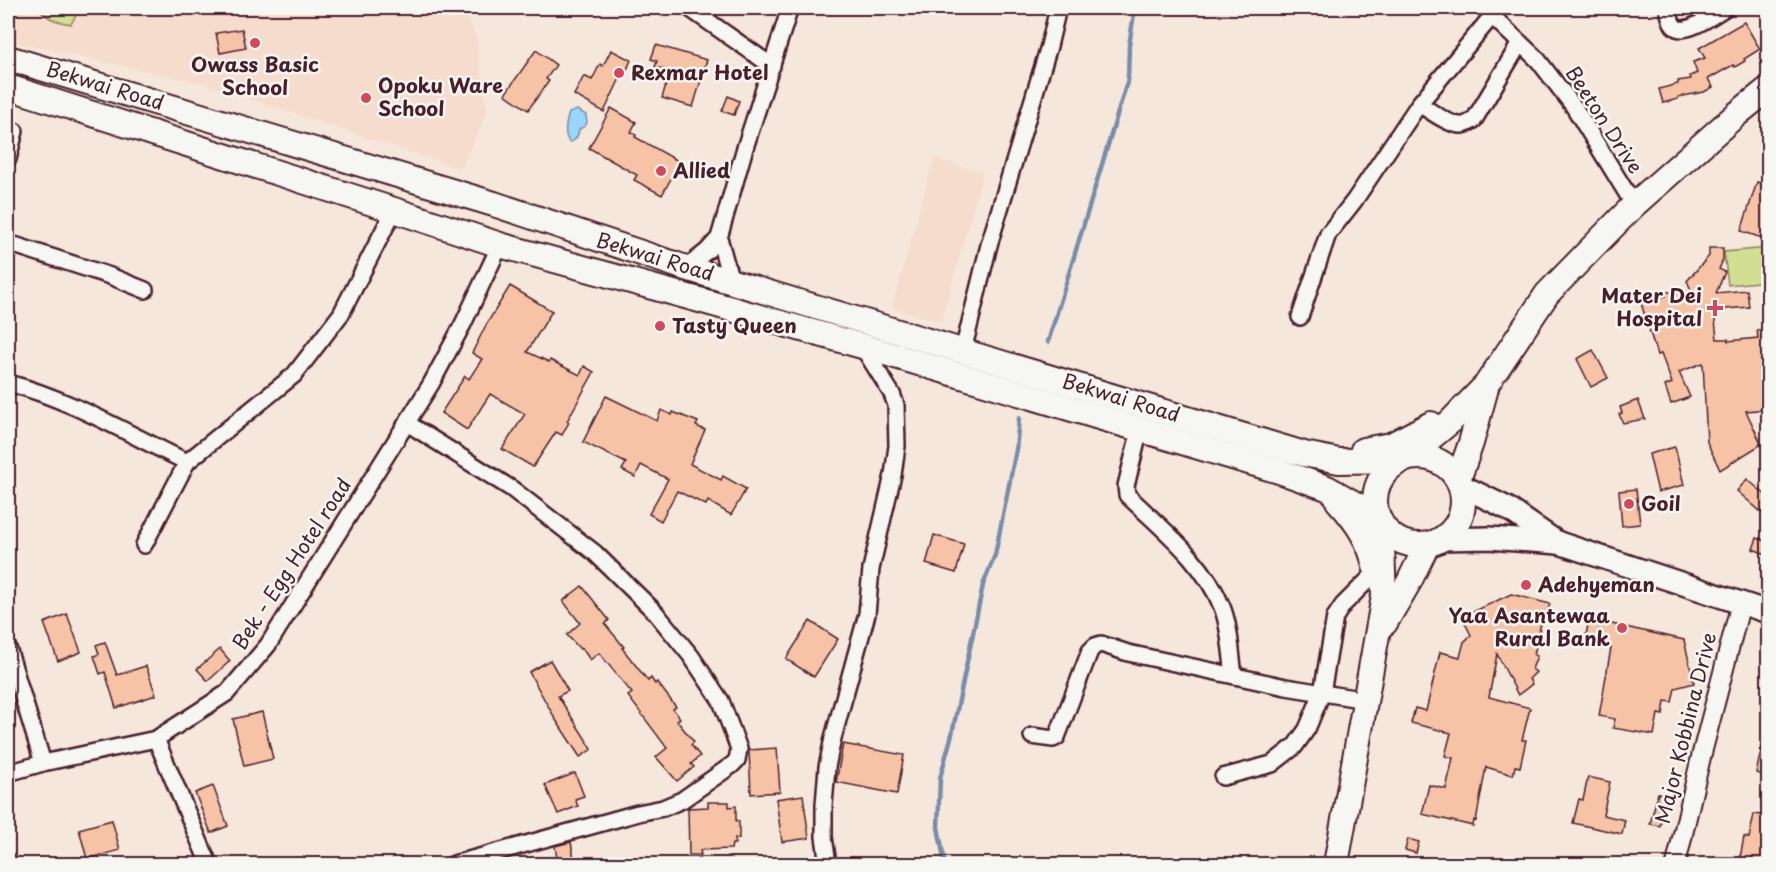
<svg xmlns="http://www.w3.org/2000/svg" width="1776" height="872" font-family="'Playpen Sans',sans-serif">
  <style>
    .built { fill: #f6dccc }
    .green { fill: #d2df92; stroke: #8e7f5e; stroke-width: 1.5 }
    .water { fill: #9ad6fb; stroke: #7a8da8; stroke-width: 1.5 }
    .lines { fill: none; stroke-linecap: round; stroke-linejoin: round }
    .stream { stroke: #7a8da8; stroke-width: 4.5 }
    .building { fill: #f7c3a7; stroke: #4a1f2b; stroke-width: 1.5 }
    .minor-casing { stroke: #4a1f2b; stroke-width: 20 }
    .tertiary-casing { stroke: #4a1f2b; stroke-width: 22 }
    .secondary-casing { stroke: #4a1f2b; stroke-width: 26 }
    .trunk-casing { stroke: #4a1f2b; stroke-width: 28 }
    .minor { stroke: #f6f6f2; stroke-width: 15 }
    .tertiary { stroke: #f6f6f2; stroke-width: 18 }
    .secondary { stroke: #f6f6f2; stroke-width: 21 }
    .trunk { stroke: #f6f6f2; stroke-width: 24 }
    .poi-dot { fill: #d1495b; stroke: #f6f6f2; stroke-width: 2 }
    .labels { text-anchor: middle; stroke-width: 5; stroke-linejoin: round; paint-order: stroke }
    .poi-label { font-size: 20px; font-weight: bold; fill: #4a1f2b; stroke: #f6f6f2; text-anchor: start }
    .street-label { font-size: 20px; fill: #4a1f2b; stroke: #f6f6f2 }
  </style>
  <rect width="100%" height="100%" fill="#f6e7dc"/>
  <filter id="ink" filterUnits="userSpaceOnUse"><feTurbulence type="fractalNoise" baseFrequency=".0167" numOctaves="2"/><feDisplacementMap in="SourceGraphic" scale="12" xChannelSelector="R" yChannelSelector="G"/><feConvolveMatrix kernelMatrix="1 2 1 2 8 2 1 2 1" color-interpolation-filters="sRGB"/></filter>
  <g filter="url(#ink)">
    <g class="built">
      <path d="M8,8H463L476,37L487,112L461,169L205,84L8,41Z"/>
      <path d="M934,158L983,173L941,322L892,308Z"/>
    </g>
    <g class="green">
      <path d="M39,8H80L71,24C58,22 46,19 39,8Z"/>
      <path d="M1768,248V281L1728,285L1724,252Z"/>
    </g>
    <path class="water" d="M577,110L586,115L587,123L584,127L579,129C579,135 575,142 569,142C563,134 566,122 569,113Z"/>
    <g class="lines">
      <g class="stream">
        <path d="M1048,342L1128,79L1129,45L1135,8"/>
        <path d="M945,864L938,827L940,778L952,734L983,585L995,555L1016,450L1019,418"/>
      </g>
    </g>
    <g class="building">
      <path d="M1744,22L1760,49L1744,59L1745,61L1735,67L1733,65L1708,79L1713,87L1704,92L1678,97V99L1663,103L1659,89L1678,84V81L1691,79L1690,76L1697,73L1693,62L1705,58L1699,48Z"/>
      <path d="M242,29L246,48L220,53L216,33Z"/>
      <path d="M656,45L707,60L693,107L662,98L670,71L655,67L657,61L651,59Z"/>
      <path d="M536,50L556,65L546,79L549,81L528,110L505,94Z"/>
      <path d="M611,50L631,60L625,74L623,72L604,112L574,95L584,76L592,80L600,64L603,66Z"/>
      <path d="M728,96L739,101L734,115L722,111Z"/>
      <path d="M611,108L636,122L631,132L636,135L635,137L680,162L662,195L634,180L637,175L589,148Z"/>
      <path d="M1757,182L1768,185V240L1741,231Z"/>
      <path d="M1709,248H1723V260L1719,269L1725,272L1716,293L1747,290L1749,307L1714,310L1717,339H1728V341L1758,338L1757,330L1768,329V409L1746,411L1760,441V445L1720,470L1707,442L1703,363L1679,372L1690,397L1671,404L1665,386L1672,383L1661,354L1657,355L1641,303L1666,296L1665,292H1692L1687,281L1709,256Z"/>
      <path d="M510,286L552,311L527,352L549,362L550,360L580,375L584,366L594,372L567,421L569,422L562,435L556,432L533,467L502,449L525,414L490,394L467,430L441,413L465,376L469,379L482,359L472,353L486,325Z"/>
      <path d="M1593,350L1608,378L1591,387L1577,359Z"/>
      <path d="M606,396L657,421L661,410L672,415L673,412L698,422L696,426L705,430L690,464L721,480L723,476L746,489L731,515L708,501L706,505L677,491L661,521L649,514L668,479L641,465L635,477L622,470L626,463L583,442Z"/>
      <path d="M1638,400L1645,419L1623,423L1619,414L1622,413L1620,407Z"/>
      <path d="M1675,447L1684,485L1658,492L1649,454Z"/>
      <path d="M1747,479L1768,497V518L1737,491Z"/>
      <path d="M1636,489L1640,524L1622,526L1619,491Z"/>
      <path d="M934,535L964,544L956,573L926,564Z"/>
      <path d="M1757,538L1768,542V555L1753,549Z"/>
      <path d="M582,586L609,620L605,624L624,647L622,648L648,681L651,678L655,684L657,682L676,707L673,709L680,718L677,721L694,742L691,745L700,756L691,764L694,767L677,781L656,757L667,748L628,696L632,693L599,653L590,660L582,648L580,649L567,635L580,623L563,601Z"/>
      <path d="M1511,594L1550,604L1546,615L1543,614L1534,655L1537,656L1532,669L1536,672L1529,679L1532,684L1518,695L1497,654L1489,697L1530,708L1522,740H1526L1520,767L1515,766L1513,775L1486,767L1476,821L1474,820L1473,826L1422,814L1429,785L1446,789L1453,758L1445,756L1451,733L1411,723L1415,708L1426,711L1440,652L1460,657L1464,642L1471,635L1462,617Z"/>
      <path d="M67,614L81,652L58,661L44,623Z"/>
      <path d="M1589,619L1684,640L1694,683L1675,688L1672,702L1665,701L1663,715L1658,714L1654,735L1613,728L1615,719L1599,716L1611,648L1585,641Z"/>
      <path d="M810,621L838,639L814,677L786,659Z"/>
      <path d="M105,642L117,675L146,666L156,695L116,708L105,672L100,674L94,656L99,654L96,645Z"/>
      <path d="M220,649L230,661L208,681L197,669Z"/>
      <path d="M550,660L568,691L558,696L592,749L580,757L556,720L529,672Z"/>
      <path d="M262,712L273,759L244,766L233,719Z"/>
      <path d="M1764,738L1768,739V776L1756,773Z"/>
      <path d="M843,744L904,755L897,794L836,782Z"/>
      <path d="M777,748L780,792L751,794L749,750Z"/>
      <path d="M575,773L584,796L575,799L578,806L558,814L545,785Z"/>
      <path d="M1588,777L1610,782L1603,815L1625,820L1622,834L1573,823L1579,799L1583,800Z"/>
      <path d="M213,786L228,826L211,833L195,793Z"/>
      <path d="M1658,793L1668,795L1660,826L1650,824Z"/>
      <path d="M803,795L809,838L782,842L776,799Z"/>
      <path d="M708,802H729V807L736,806V821H739V839L735,838V844H732L731,849L700,850L701,855H689L688,808L708,807Z"/>
      <path d="M1754,814L1768,816V864L1740,858L1744,837L1749,838Z"/>
      <path d="M112,820L120,850L87,859L79,829Z"/>
      <path d="M1408,839L1419,842L1416,853L1405,850Z"/>
      <path d="M571,842L575,864H558L555,846Z"/>
    </g>
    <g class="lines">
      <g class="minor-casing">
        <g id="minor">
          <path d="M689,8L772,66"/>
          <path d="M1489,8L1492,16L1538,60L1574,107L1634,205"/>
          <path d="M1668,8C1669,13 1670,21 1674,26C1684,37 1715,14 1725,8"/>
          <path d="M1419,104C1429,110 1449,125 1460,125C1465,126 1470,122 1474,120L1520,43"/>
          <path d="M8,129L15,131L8,159"/>
          <path d="M719,238L731,281"/>
          <path d="M8,243L110,276L145,290"/>
          <path d="M686,268L707,251L719,238L744,151L790,8"/>
          <path d="M1300,317L1328,234L1354,201L1419,104L1492,16"/>
          <path d="M963,351L989,245L1049,46L1058,8"/>
          <path d="M8,383C68,398 130,435 187,462"/>
          <path d="M407,423L512,489L595,553L655,612L691,656L721,701L739,749L737,760L732,765L682,800L663,808L638,813L454,864"/>
          <path d="M1140,429L1126,486L1127,495C1162,529 1204,561 1222,607C1230,626 1231,655 1234,675"/>
          <path d="M144,545L187,462L294,375L341,314L394,210"/>
          <path d="M8,648L43,763"/>
          <path d="M1032,736L1053,739L1057,737L1090,651L1095,646L1101,644L1128,653L1286,687L1366,700"/>
          <path d="M156,739L209,864"/>
          <path d="M8,773L43,763L156,739L227,693L268,645L431,384L463,324L500,245"/>
          <path d="M1223,777L1272,764L1295,746L1307,729L1322,693L1335,617L1343,605L1376,572"/>
          <path d="M828,864L824,837V805L827,767L833,738L867,614L871,569L893,475L897,446L896,405L892,394L862,346"/>
        </g>
      </g>
      <g class="tertiary-casing">
        <path id="tertiary" d="M1676,864L1701,757L1741,603"/>
      </g>
      <g class="secondary-casing">
        <g id="secondary">
          <path d="M1460,485L1507,508L1558,543"/>
          <path d="M1441,539L1489,538L1559,543L1768,612"/>
        </g>
      </g>
      <g class="trunk-casing">
        <g id="trunk">
          <path d="M8,58L494,204L686,268L1304,454L1339,461L1401,460"/>
          <path d="M8,87L394,210L500,245L703,301L862,346L1279,471L1327,488L1378,517"/>
          <path d="M1363,450L1391,445L1431,424"/>
          <circle cx="1419" cy="501" r="44"/>
          <path d="M1405,459L1450,422L1486,385L1547,294L1587,253L1634,205L1737,114L1768,89"/>
          <path d="M1458,480L1471,443L1486,388"/>
          <path d="M1338,501C1356,520 1370,540 1375,566"/>
          <path d="M1385,623L1409,582L1427,545"/>
          <path d="M1336,864L1384,596L1381,523"/>
        </g>
      </g>
      <use href="#minor" class="minor"/>
      <use href="#tertiary" class="tertiary"/>
      <use href="#secondary" class="secondary"/>
      <use href="#trunk" class="trunk"/>
    </g>
  </g>
  <g class="poi-dot">
    <circle cx="255" cy="43" r="6"/>
    <circle cx="619" cy="73" r="6"/>
    <circle cx="366" cy="98" r="6"/>
    <circle cx="661" cy="171" r="6"/>
    <path d="M1712 299h6v6h6v6h-6v6h-6v-6h-6v-6h6z"/>
    <circle cx="660" cy="326" r="6"/>
    <circle cx="1629" cy="504" r="6"/>
    <circle cx="1526" cy="585" r="6"/>
    <circle cx="1622" cy="628" r="6"/>
  </g>
  <g class="labels">
    <g class="poi-label">
      <text x="255" y="72" text-anchor="middle">Owass Basic<tspan x="255" dy="23">School</tspan></text>
      <text x="631" y="80">Rexmar Hotel</text>
      <text x="378" y="93">Opoku Ware<tspan x="378" dy="23">School</tspan></text>
      <text x="673" y="178">Allied</text>
      <text x="1702" y="303" text-anchor="end">Mater Dei<tspan x="1702" dy="23">Hospital</tspan></text>
      <text x="672" y="333">Tasty Queen</text>
      <text x="1641" y="511">Goil</text>
      <text x="1538" y="592">Adehyeman</text>
      <text x="1610" y="623" text-anchor="end">Yaa Asantewaa<tspan x="1610" dy="23">Rural Bank</tspan></text>
    </g>
    <g class="street-label">
      <text transform="translate(105 86) rotate(17)" y="7">Bekwai Road</text>
      <text transform="translate(1604 120) rotate(57)" y="7">Beeton Drive</text>
      <text transform="translate(655 257) rotate(17)" y="7">Bekwai Road</text>
      <text transform="translate(1121 398) rotate(17)" y="7">Bekwai Road</text>
      <text transform="translate(292 564) rotate(-57)" y="7">Bek - Egg Hotel road</text>
      <text transform="translate(1686 728) rotate(-76)" y="7">Major Kobbina Drive</text>
    </g>
  </g>
  <rect width="1776" height="872" fill="none" stroke="#f6f6f2" stroke-width="30"/>
  <rect x="15" y="15" width="1746" height="842" fill="none" stroke="#4a1f2b" stroke-width="2" filter="url(#ink)"/>
</svg>
